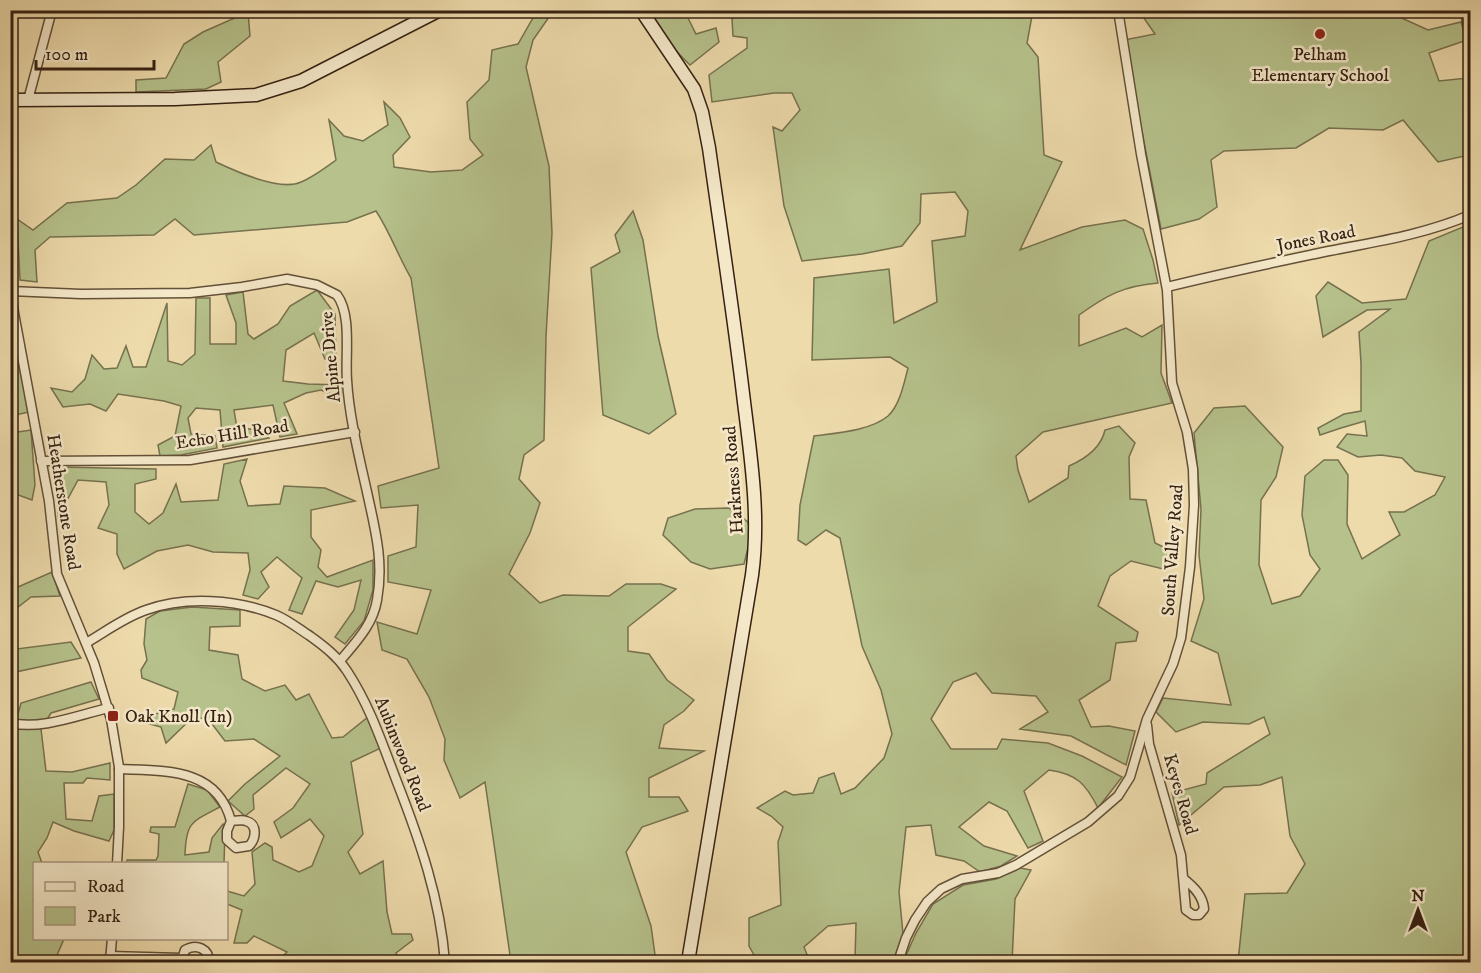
<svg xmlns="http://www.w3.org/2000/svg" width="1481" height="973" font-family="'IM FELL DW Pica',serif">
  <style>
    .green { fill: #b6c18b; stroke: #76714e; stroke-width: 1.5 }
    .lines { fill: none; stroke-linecap: round; stroke-linejoin: round }
    .street-casing { stroke: #635038; stroke-width: 11 }
    .secondary-casing { stroke: #352112; stroke-width: 15 }
    .street { stroke: #f4e8c9; stroke-width: 8 }
    .secondary { stroke: #f4e8c9; stroke-width: 12 }
    .poi-dot { fill: #8f2418; stroke: #f4e8c9; stroke-width: 2 }
    .labels { text-anchor: middle; stroke-width: 5; stroke-linejoin: round; paint-order: stroke }
    .poi-label { font-size: 18px; fill: #352112; stroke: #f4e8c9 }
    .street-label { font-size: 18px; fill: #352112; stroke: #f4e8c9 }
  </style>
  <rect width="100%" height="100%" fill="#eedbac"/>
  <filter id="stains"><feTurbulence type="fractalNoise" baseFrequency=".00333" numOctaves="4"/><feColorMatrix values="0 0 0 0 .2 0 0 0 0 .09 0 0 0 0 .02 0 0 0 .5 -.17"/></filter>
  <radialGradient id="worn" r=".72"><stop offset=".6" stop-color="#630" stop-opacity="0"/><stop offset="1" stop-color="#630" stop-opacity=".3"/></radialGradient>
  <g class="green">
    <path d="M1018,10L1032,16L1027,43L1038,57L1044,155L1062,162L1020,250L1082,227L1125,220L1143,229L1153,260L1158,283C1123,286 1107,295 1079,315V346L1126,328L1142,337L1162,325L1161,373L1172,403L1043,432L1016,456L1018,470L1029,502L1068,478L1069,466C1085,459 1101,448 1105,430L1119,426L1135,443L1129,457L1130,499L1146,500L1155,543L1174,552L1163,569L1131,561L1110,576L1098,606L1138,632L1136,641L1116,643L1110,680L1079,700L1091,727L1109,726L1135,731L1126,765L1071,736L1020,729L1048,712L1036,696L992,693L976,673L953,682L931,719L951,749H997L1002,739L1048,743L1082,756L1122,777L1098,808C1086,784 1077,774 1049,770L1024,791L1043,841L1028,848L1007,811L989,802L959,827L984,846L1017,856L1001,866L980,872L964,861L936,855L931,825L906,827L899,892L903,934L893,962H839L855,959L856,923L828,926L804,947L810,962H758L749,946V918L781,905L778,842L783,827L771,816L757,808L785,791L793,795L813,793L819,778L834,773L841,794L855,788L884,758L892,734L881,690L862,646L840,538L826,530L806,545L798,540L800,505L814,436C836,433 870,431 888,416C900,405 904,383 908,368L890,357L812,360L814,278L889,269L894,323L937,302L932,241L965,236L968,211L955,192L921,194L920,223L902,246L862,254L802,261L784,206L773,127L782,131L800,110L792,93H774L712,102L709,75L747,48V38L733,36L732,19L745,11Z"/>
    <path d="M1384,10L1428,30L1461,22L1467,40L1429,53L1439,81L1468,78L1469,155L1438,162L1403,120L1383,130L1329,128L1296,148L1224,151L1211,160L1217,207L1199,219L1161,229L1124,40L1155,34L1139,11Z"/>
    <path d="M531,11H573L549,17L533,40L526,67L549,166L552,233L546,336L544,440L524,455L519,479L540,503L530,533L509,574L540,603L563,595L609,596L626,584H661L676,589L628,627V651L649,654L667,680L694,700L684,711L664,725L659,748L704,751L649,778V797H679L688,811L642,827L626,852L651,926L656,962H511L485,782L460,798L444,760L445,739L429,697L407,659L382,650L377,622L417,634L431,590L388,582V556L416,547L418,505L381,508L378,486L439,468L411,278C398,256 390,232 376,211L347,222L194,235L175,219L154,235L50,237L35,250L37,282L20,280L17,219L33,230L67,203L117,198L136,185L165,159L194,160L211,145L216,162C235,171 280,192 301,182C313,177 325,168 336,160L329,120L344,136L363,141L388,125L384,102L400,118L410,137L393,155L394,167L431,172L462,170L483,155L470,139L467,102L489,80L492,50L518,44L534,16Z"/>
    <path d="M648,11H688L685,12L696,34L716,28L719,42L690,65L674,49Z"/>
    <path d="M248,12L250,36L218,62L221,82L206,89L136,92V80L166,78L184,44L203,32Z"/>
    <path d="M633,211L643,240L658,336L676,414L649,434L603,415L591,268L620,252L615,235Z"/>
    <path d="M1470,224V962H1238L1245,894L1287,893L1305,864L1290,836L1282,777L1260,785L1224,787L1179,825L1172,793L1206,784L1207,773L1270,734L1264,717L1249,724L1203,722L1176,732L1156,712L1163,698L1231,705L1218,653L1191,641L1204,599L1199,555L1201,509L1194,433L1214,408L1245,406L1283,447L1276,477L1261,500L1259,565L1272,604L1300,596L1320,569L1310,555L1302,515L1305,476L1324,460H1338L1348,475L1347,524L1362,559L1400,535L1389,512H1404L1435,495L1445,477L1415,471L1402,458L1381,455L1358,457L1337,447L1347,434L1367,436L1365,421L1341,428L1320,435L1318,428L1344,414L1361,411V363L1359,332L1390,309L1367,310L1323,337L1316,296L1328,282L1362,303L1406,299L1429,241Z"/>
    <path d="M317,290L335,314L336,360L325,359L314,333L286,350L283,381L308,384L341,385V399L321,390L306,393L284,403L297,434L280,437L273,405L234,410L237,428L264,430L269,438L223,447L220,410L196,408L188,418L191,434L215,436L217,448L181,455L160,456L158,445L175,436L181,406L164,401L118,394L106,411L90,404L63,407L51,388L72,392L85,379L92,355L104,369L117,368L126,346L133,367H146L167,303L168,361L182,365L195,354L196,298H210V344H236V323L226,295L243,292L248,334L254,339L278,324L290,306Z"/>
    <path d="M10,324L29,412L11,416H10Z"/>
    <path d="M31,430L35,485L32,500L10,492L11,433Z"/>
    <path d="M247,459L240,481L248,506L280,504L284,486L325,488L355,501L311,510V537L321,550L318,567L327,577L373,560V590L364,621L345,644L335,637L354,610L361,580L338,587L316,581L302,614L289,610L302,578L277,557L261,572L269,587L258,599L243,595L250,570L248,553L213,552L188,545L157,551L124,569L117,554V534L98,528L109,505L106,482L78,480L58,517L59,467L156,469V479L135,484V512L149,524L163,513L176,484L181,502L218,500L224,464Z"/>
    <path d="M729,508L748,522L751,536L744,564L710,569L691,562L663,535L668,518L695,509Z"/>
    <path d="M52,572L60,596L31,597L17,608V649L71,642L81,658L11,673V575L18,587Z"/>
    <path d="M192,607L240,610V626L210,627L209,650L238,655L242,679L265,691L285,685L296,700L309,694L332,738L343,737L368,717L381,748L351,762L363,834L348,852L360,874L383,861L387,912L392,934H411L413,940L396,953L399,962H277L287,952L254,936L247,943H234L242,910L227,904V891L244,896L255,884L252,852L265,843L272,847L273,860L299,872L312,866L324,836L310,819L281,838L274,822L293,808L310,784L286,768L253,795L254,809L245,816L228,801L245,784L280,756L254,739L225,741L209,720L193,717L166,743L161,727L146,723L147,716L174,709L178,692L142,678L141,670L147,660L144,644L146,619L160,611Z"/>
    <path d="M91,682L99,699L51,713L41,729L46,771L72,772L110,763V780L87,778L83,783H64L66,819L92,821L99,796L114,794V830L109,841L74,831L53,822L47,838L38,852L42,863L34,864V898L33,901L34,902V938L64,939L54,962H11L10,742L21,703Z"/>
    <path d="M188,784L207,790L220,807C191,822 186,822 185,855L209,852L212,838L223,824L225,831L224,863L127,864V860H156L158,856L159,834L150,832L151,827H175Z"/>
    <path d="M1020,868L1031,870L1015,899L1012,962H903L916,933L933,904L963,885L996,879Z"/>
  </g>
  <g class="lines">
    <g class="street-casing">
      <g id="street">
        <path d="M1465,10L1470,42"/>
        <path d="M28,100L52,10"/>
        <path d="M10,246L11,291L14,313L49,501L57,574L94,663L111,719L119,767V827L117,864"/>
        <path d="M1167,287C1219,274 1272,263 1324,252C1374,242 1423,235 1470,215"/>
        <path d="M10,291L81,294L190,293L242,287L287,279L317,285L337,295C352,315 345,355 347,380C349,416 359,456 367,492C375,529 384,561 377,600C373,625 355,643 340,661"/>
        <path d="M41,461L190,460L355,432"/>
        <path d="M86,643C105,632 125,617 146,610C185,596 237,599 276,615C288,620 299,629 310,636C324,646 337,656 347,671C370,706 382,743 397,782C420,841 440,899 445,962"/>
        <path d="M10,723C43,730 77,715 109,708"/>
        <path d="M1147,725L1149,744L1181,855L1186,910L1193,915H1199L1204,909C1203,896 1194,887 1184,879"/>
        <path d="M119,769C164,771 217,767 231,821C235,821 242,819 246,821C258,824 256,839 249,846L236,848L227,840V831L231,821"/>
        <path d="M110,956L181,958"/>
        <path d="M110,962L112,938"/>
        <path d="M181,962L185,950C197,943 209,949 209,962"/>
        <path d="M898,962L906,938L915,920L927,902L941,889L962,879L998,873L1016,865L1088,822L1118,796L1130,777L1147,719L1173,664L1181,638L1190,567L1194,505L1193,469L1187,432L1172,383L1167,290L1141,154L1118,10"/>
      </g>
    </g>
    <g class="secondary-casing">
      <g id="secondary">
        <path d="M641,10L694,89L702,112L709,148C721,233 734,317 744,402C751,459 760,517 752,575L688,962"/>
        <path d="M10,100L175,99L256,95L301,81L440,10"/>
      </g>
    </g>
    <use href="#street" class="street"/>
    <use href="#secondary" class="secondary"/>
  </g>
  <g class="poi-dot">
    <circle cx="1320" cy="34" r="6"/>
    <rect x="107" y="710" width="12" height="12" rx="3"/>
  </g>
  <g class="labels">
    <g class="poi-label">
      <text x="1320" y="60">Pelham<tspan x="1320" dy="21">Elementary School</tspan></text>
      <text x="125" y="722" text-anchor="start">Oak Knoll (In)</text>
    </g>
    <g class="street-label">
      <text transform="translate(1316 238) rotate(-11)" y="6">Jones Road</text>
      <text transform="translate(330 357) rotate(-95)" y="6">Alpine Drive</text>
      <text transform="translate(232 434) rotate(-9)" y="6">Echo Hill Road</text>
      <text transform="translate(733 480) rotate(-94)" y="6">Harkness Road</text>
      <text transform="translate(64 502) rotate(81)" y="6">Heatherstone Road</text>
      <text transform="translate(1172 550) rotate(-86)" y="6">South Valley Road</text>
      <text transform="translate(403 754) rotate(68)" y="6">Aubinwood Road</text>
      <text transform="translate(1181 794) rotate(74)" y="6">Keyes Road</text>
    </g>
  </g>
  <rect width="1481" height="973" fill="none" stroke="#eedbac" stroke-width="36"/>
  <rect x="12" y="12" width="1457" height="949" fill="none" stroke="#352112" stroke-width="3"/>
  <rect x="18" y="18" width="1445" height="937" fill="none" stroke="#352112" stroke-width="1.5"/>
  <rect x="33" y="862" width="195" height="78" fill="#f4e8c9" stroke="#a89880" stroke-width="1.5"/>
  <rect x="45" y="882" width="30" height="9" fill="#f4e8c9" stroke="#a89880" stroke-width="1.5"/>
  <text x="87" y="892" font-size="18" fill="#352112">Road</text>
  <rect x="45" y="907" width="30" height="18" fill="#b6c18b" stroke="#a89880" stroke-width="1.5"/>
  <text x="87" y="922" font-size="18" fill="#352112">Park</text>
  <g transform="translate(1418 910)" stroke="#f4e8c9" stroke-width="4.5" paint-order="stroke">
  <path d="M0-4.5L10 22L0 15L-10 22Z" fill="#352112"/>
  <text y="-9" font-size="16" font-weight="bold" text-anchor="middle" fill="#352112">N</text>
  </g>
  <path d="M36 60v9h118v-9" fill="none" stroke="#352112" stroke-width="3"/>
  <text x="45" y="60" font-size="18" fill="#352112" stroke="#f4e8c9" stroke-width="4.5" paint-order="stroke">100 m</text>
  <rect width="100%" height="100%" filter="url(#stains)"/>
  <rect width="100%" height="100%" fill="url(#worn)"/>
</svg>
